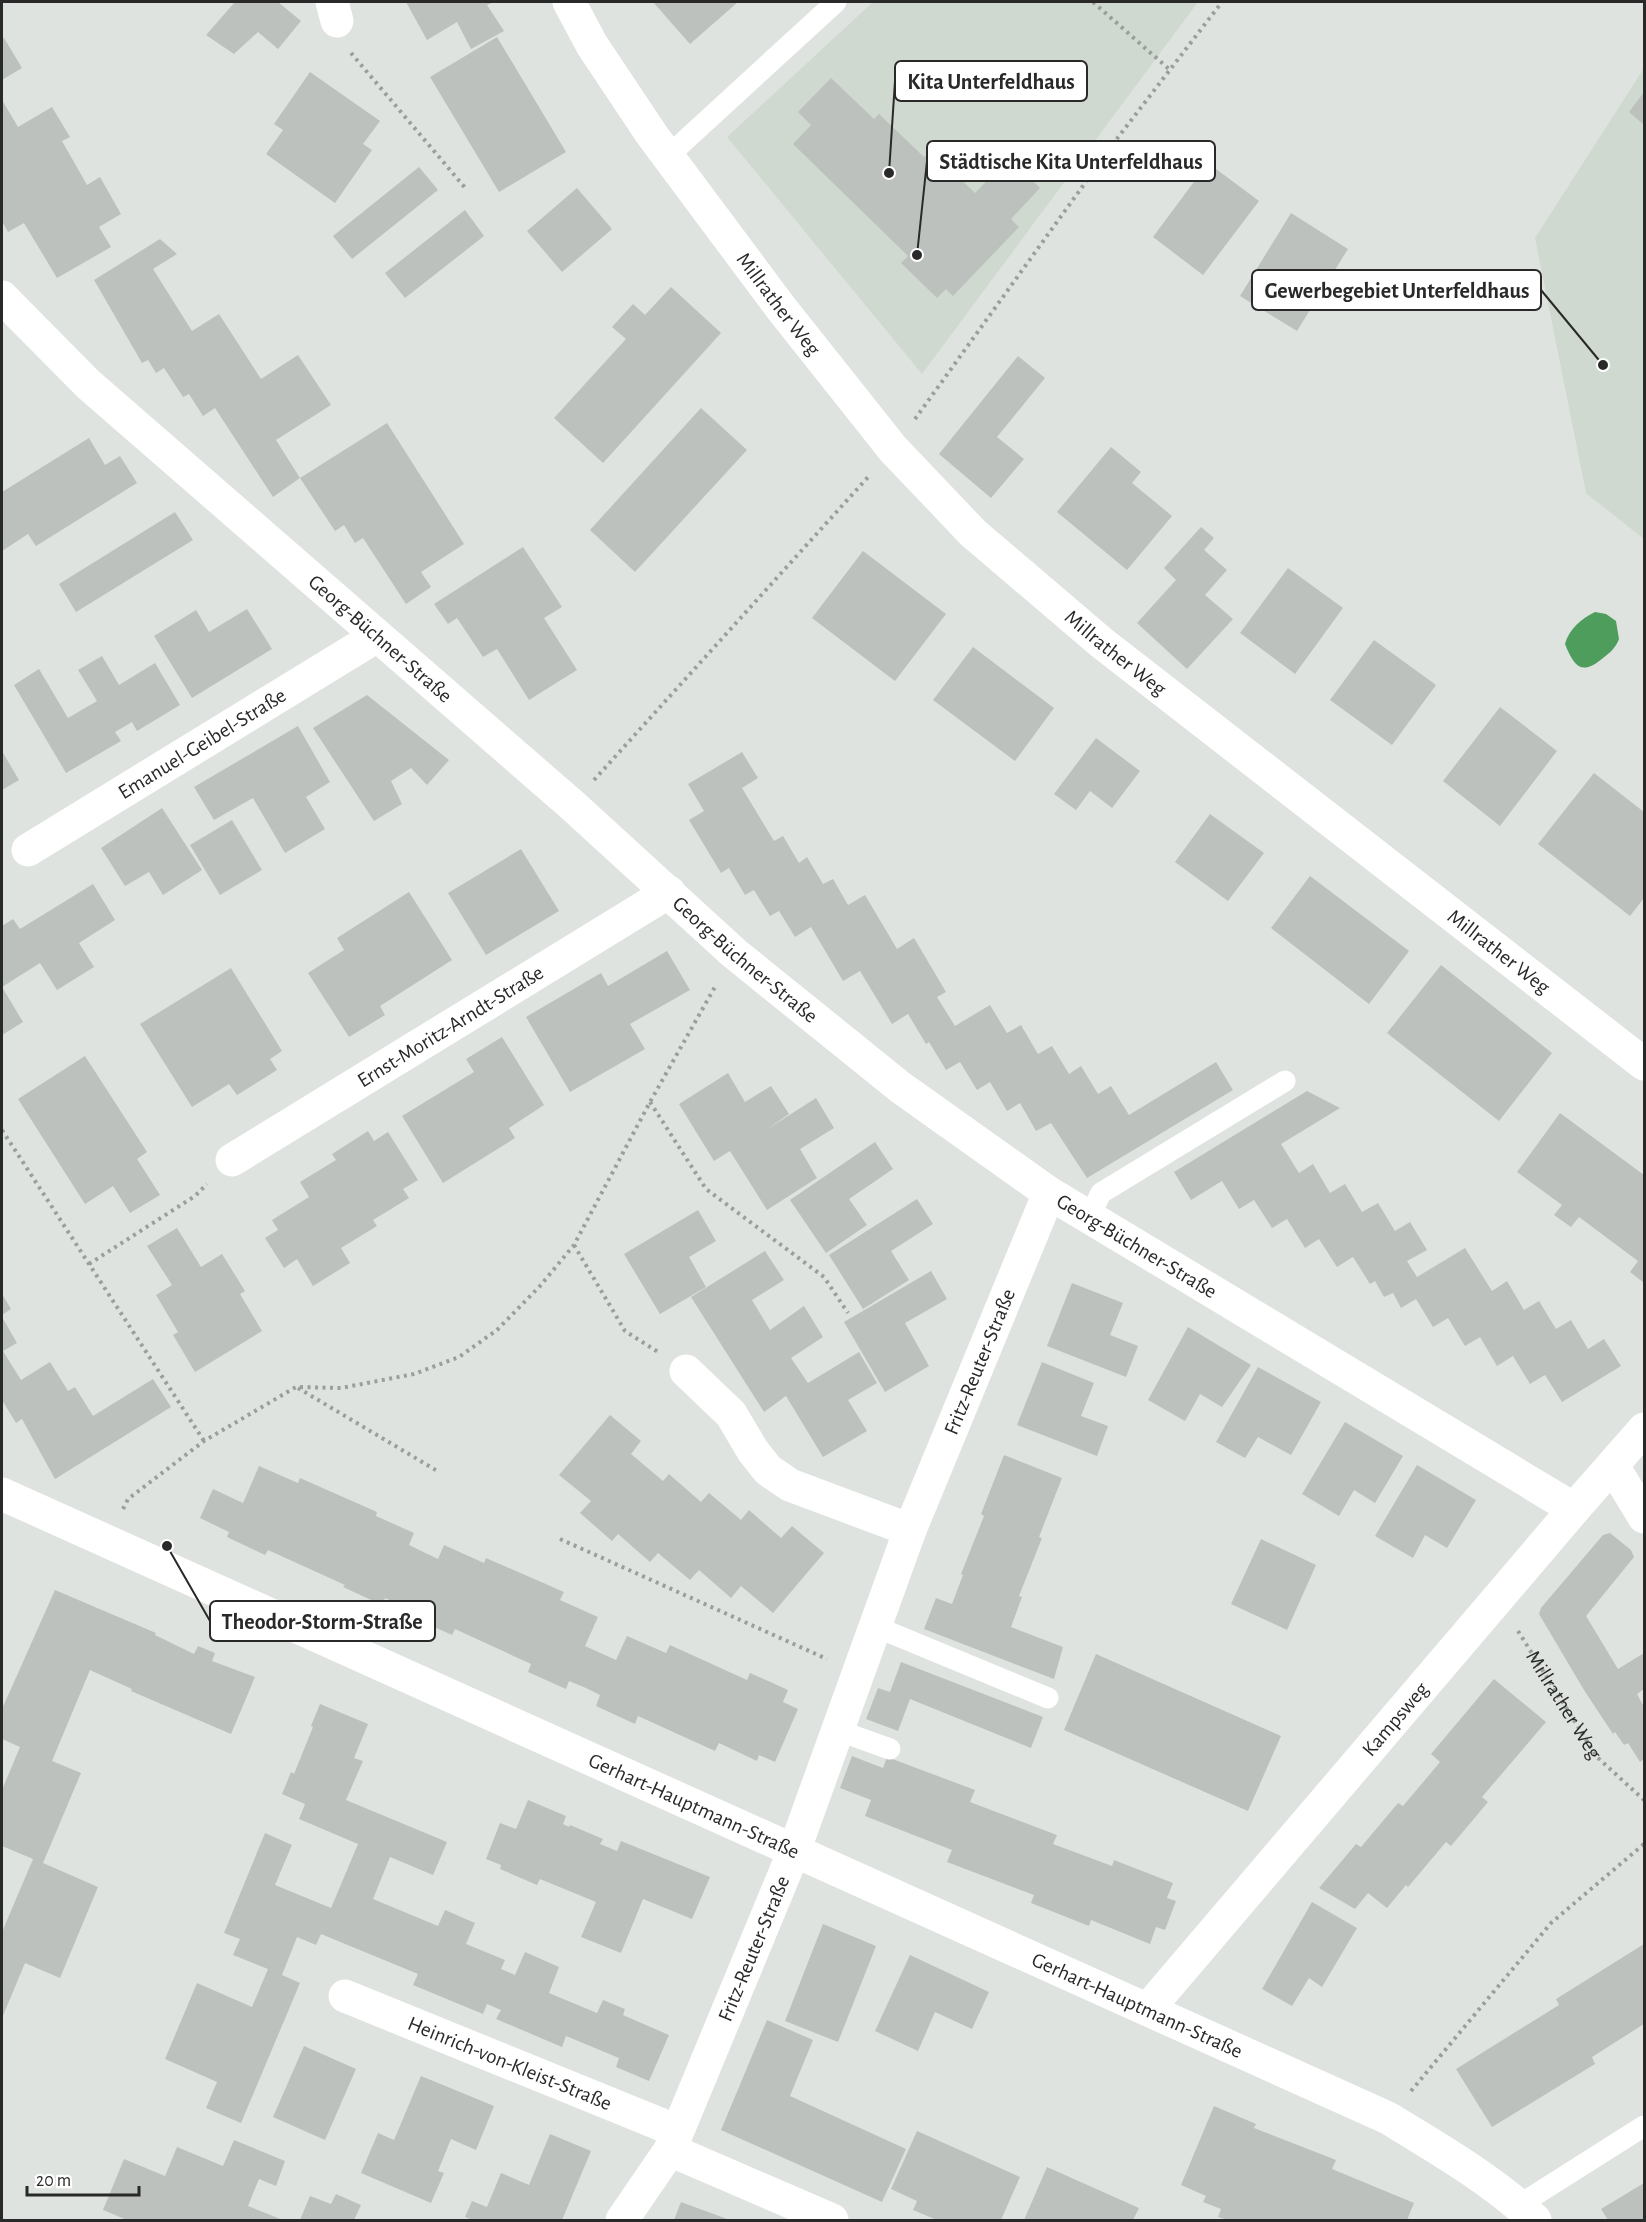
<svg xmlns="http://www.w3.org/2000/svg" width="1646" height="2222" font-family="'Alegreya Sans',sans-serif">
  <style>
    .built { fill: #cfd9d0 }
    .water { fill: #4f9d5d }
    .building { fill: #bdc1bd }
    .lines { fill: none; stroke-linecap: round; stroke-linejoin: round }
    .path { stroke: #9b9e9b; stroke-width: 4; stroke-dasharray: 3 4.5; stroke-linecap: butt }
    .lane { stroke: #fff; stroke-width: 21 }
    .street { stroke: #fff; stroke-width: 33 }
    .labels { text-anchor: middle; stroke-width: 4.5; stroke-linejoin: round; paint-order: stroke }
    .street-label { font-size: 21px; fill: #282928; stroke: #fff }
    .leader { fill: none; stroke: #282928; stroke-width: 2 }
    .callout-dot { fill: #282928; stroke: #fff; stroke-width: 2 }
    .callout { fill: #fff; stroke: #282928; stroke-width: 2 }
    .callout-label { font-size: 22px; text-anchor: middle; font-weight: bold; fill: #282928 }
  </style>
  <rect width="100%" height="100%" fill="#dfe3df"/>
  <g class="built">
    <path d="M873,2H1198L922,374L727,137Z"/>
    <path d="M1644,68V539L1586,493L1535,238Z"/>
  </g>
  <path class="water" d="M1595,612L1606,614L1616,621L1619,639C1616,647 1610,653 1603,658C1582,676 1574,667 1565,644C1569,629 1581,619 1595,612Z"/>
  <g class="building">
    <path d="M235,2H278L301,21L278,49L258,32L234,54L206,35Z"/>
    <path d="M406,2H494L487,5L504,31L471,49L457,22L427,40Z"/>
    <path d="M653,2H738L690,44Z"/>
    <path d="M497,37L566,152L499,192L430,77Z"/>
    <path d="M4,38L22,68L2,80V39Z"/>
    <path d="M310,72L380,121L363,144L372,150L335,203L266,154L283,130L274,124Z"/>
    <path d="M831,78L874,119L879,114L924,157L931,150L975,193L1009,158L1040,188L1011,219L1019,227L953,296L946,289L937,298L901,263L908,256L793,144L811,125L798,112Z"/>
    <path d="M1644,92V125L1629,112Z"/>
    <path d="M2,100L18,127L52,107L70,137L62,141L87,185L100,177L121,214L99,227L111,247L57,278L24,223L8,232L2,221Z"/>
    <path d="M1208,163L1259,201L1203,275L1153,237Z"/>
    <path d="M419,167L438,190L352,259L333,236Z"/>
    <path d="M577,188L612,229L562,272L527,231Z"/>
    <path d="M465,210L484,236L405,298L385,273Z"/>
    <path d="M1291,213L1348,249L1297,331L1240,296Z"/>
    <path d="M160,239L177,254L153,269L192,331L219,314L261,379L298,355L331,405L276,440L300,478L273,497L215,408L203,416L189,394L183,397L164,368L156,373L148,360L142,363L94,280Z"/>
    <path d="M671,287L721,333L603,463L554,418L626,339L612,327L633,304L645,315Z"/>
    <path d="M1018,356L1045,378L997,437L1024,459L991,498L939,454Z"/>
    <path d="M701,408L747,450L635,572L590,530Z"/>
    <path d="M387,423L464,544L421,572L431,587L406,604L363,538L355,543L344,525L335,531L300,478Z"/>
    <path d="M89,438L105,465L120,456L137,483L36,546L28,534L2,551V492Z"/>
    <path d="M1111,447L1141,472L1132,483L1172,516L1127,570L1057,512Z"/>
    <path d="M175,512L193,540L76,612L59,584Z"/>
    <path d="M1201,527L1214,538L1204,550L1227,570L1205,595L1233,619L1187,669L1137,623L1176,580L1164,568Z"/>
    <path d="M523,547L562,607L544,618L577,670L529,700L497,649L483,657L457,618L448,624L434,604Z"/>
    <path d="M863,551L946,614L895,681L812,618Z"/>
    <path d="M1288,568L1343,608L1295,674L1240,633Z"/>
    <path d="M247,609L272,649L192,698L154,636L196,610L209,632Z"/>
    <path d="M1374,640L1436,685L1392,745L1330,700Z"/>
    <path d="M973,647L1054,708L1015,761L933,700Z"/>
    <path d="M102,656L119,685L155,663L180,705L137,731L132,722L115,732L121,741L66,773L14,685L39,669L68,718L97,701L78,670Z"/>
    <path d="M367,695L449,760L427,785L411,768L391,781L402,804L374,821L313,728Z"/>
    <path d="M1500,707L1557,751L1500,826L1443,781Z"/>
    <path d="M298,726L330,782L306,797L325,829L285,853L253,798L214,820L194,787Z"/>
    <path d="M1096,738L1140,771L1112,808L1090,791L1076,810L1054,794Z"/>
    <path d="M2,751L19,780L2,790Z"/>
    <path d="M742,752L758,778L742,788L774,841L783,836L799,863L807,857L823,884L833,879L848,905L865,895L897,949L914,938L946,992L937,997L955,1026L990,1005L1007,1033L1021,1025L1038,1054L1052,1046L1069,1074L1081,1066L1098,1094L1111,1086L1129,1115L1216,1062L1233,1090L1087,1178L1051,1123L1036,1131L1020,1103L1007,1111L990,1082L977,1090L960,1062L946,1070L929,1042L926,1044L908,1014L892,1024L860,971L843,981L811,927L795,937L779,911L770,916L754,890L745,895L729,868L721,873L689,820L704,811L688,784Z"/>
    <path d="M1594,773L1644,812V898L1630,916L1538,844Z"/>
    <path d="M162,808L202,870L163,895L149,872L125,886L101,848Z"/>
    <path d="M1210,814L1264,853L1228,901L1175,862Z"/>
    <path d="M232,820L262,870L220,895L190,845Z"/>
    <path d="M521,849L559,911L486,955L448,893Z"/>
    <path d="M1310,876L1409,951L1369,1004L1271,928Z"/>
    <path d="M93,884L115,920L79,943L94,967L57,990L40,963L2,987L23,1022L2,1035V926L13,919L20,929Z"/>
    <path d="M409,892L452,960L380,1006L385,1015L349,1037L308,973L344,950L337,938Z"/>
    <path d="M667,951L690,990L630,1024L645,1049L570,1092L526,1017L601,973L608,986Z"/>
    <path d="M1441,965L1552,1053L1499,1121L1387,1033Z"/>
    <path d="M231,968L282,1051L270,1059L277,1070L237,1095L229,1084L192,1107L140,1024Z"/>
    <path d="M502,1037L544,1105L509,1128L515,1138L443,1183L402,1116L474,1072L466,1059Z"/>
    <path d="M85,1056L147,1152L137,1159L160,1195L130,1213L113,1186L85,1204L18,1099Z"/>
    <path d="M728,1073L745,1102L771,1086L789,1114L766,1130L816,1098L834,1128L800,1149L817,1178L767,1210L730,1151L714,1161L679,1104Z"/>
    <path d="M1307,1091L1340,1108L1281,1144L1299,1173L1313,1164L1330,1193L1345,1184L1362,1212L1378,1203L1395,1231L1410,1222L1427,1250L1407,1261L1417,1277L1465,1248L1492,1291L1507,1281L1524,1310L1539,1301L1556,1329L1571,1320L1588,1349L1604,1339L1621,1366L1562,1402L1545,1375L1530,1384L1513,1356L1497,1366L1480,1337L1465,1346L1448,1318L1433,1327L1416,1299L1401,1308L1393,1293L1384,1297L1375,1281L1370,1284L1353,1257L1337,1267L1319,1239L1305,1248L1287,1219L1272,1228L1254,1200L1239,1209L1222,1181L1191,1200L1174,1172Z"/>
    <path d="M1560,1113L1644,1175V1283L1630,1272L1638,1261L1579,1217L1571,1227L1554,1215L1562,1205L1517,1172Z"/>
    <path d="M368,1131L374,1141L388,1132L418,1180L403,1189L409,1198L373,1220L377,1226L341,1248L350,1263L313,1286L297,1259L284,1268L265,1238L278,1230L272,1220L309,1197L300,1182L336,1160L332,1154Z"/>
    <path d="M875,1142L893,1169L849,1199L867,1225L826,1253L790,1200Z"/>
    <path d="M917,1199L933,1224L891,1251L909,1280L863,1309L829,1255Z"/>
    <path d="M698,1210L716,1241L689,1257L706,1287L660,1314L624,1254Z"/>
    <path d="M177,1228L201,1267L222,1254L245,1291L240,1294L262,1331L195,1372L173,1335L178,1332L156,1295L172,1285L147,1246Z"/>
    <path d="M765,1251L784,1280L752,1300L770,1330L804,1306L823,1337L791,1358L808,1383L859,1352L877,1383L848,1400L867,1431L823,1457L786,1396L764,1412L691,1297Z"/>
    <path d="M931,1271L947,1299L905,1323L929,1366L885,1392L844,1322Z"/>
    <path d="M1072,1283L1123,1303L1110,1335L1138,1346L1126,1377L1047,1346Z"/>
    <path d="M2,1294L11,1309L2,1315Z"/>
    <path d="M2,1317L17,1343L3,1351L21,1380L50,1362L68,1391L75,1387L93,1416L153,1379L171,1407L55,1479L22,1419L16,1423L2,1400Z"/>
    <path d="M1188,1327L1251,1365L1222,1407L1200,1394L1185,1421L1148,1400Z"/>
    <path d="M1042,1362L1094,1383L1081,1416L1108,1426L1097,1456L1017,1425Z"/>
    <path d="M1258,1367L1321,1402L1291,1455L1258,1437L1245,1458L1216,1442Z"/>
    <path d="M610,1415L641,1441L631,1454L663,1481L669,1474L701,1502L709,1493L741,1520L749,1510L781,1538L792,1526L824,1553L773,1613L741,1586L731,1598L699,1570L690,1580L658,1553L650,1562L618,1534L612,1541L580,1513L591,1501L559,1475Z"/>
    <path d="M1345,1422L1403,1456L1375,1503L1354,1490L1339,1516L1302,1494Z"/>
    <path d="M1004,1455L1062,1478L1039,1537L1042,1538L1019,1596L1022,1597L1011,1627L1063,1647L1054,1679L924,1629L936,1598L952,1604L963,1575L961,1574L984,1516L981,1514Z"/>
    <path d="M1417,1465L1476,1500L1447,1548L1425,1535L1413,1558L1375,1536Z"/>
    <path d="M259,1466L298,1483L300,1478L377,1512L376,1516L414,1533L409,1545L438,1559L444,1545L484,1563L486,1558L564,1592L560,1600L598,1617L585,1646L616,1660L627,1636L666,1653L670,1645L747,1680L750,1673L788,1690L783,1702L798,1709L775,1762L759,1755L757,1761L719,1743L715,1751L638,1716L635,1724L596,1706L600,1695L586,1688L569,1681L566,1689L528,1672L531,1664L455,1629L452,1635L412,1617L415,1611L385,1598L382,1605L343,1587L345,1585L268,1550L265,1555L227,1537L229,1532L200,1518L213,1489L243,1503Z"/>
    <path d="M1610,1533L1631,1550L1634,1557L1586,1616L1618,1669L1644,1653V1689L1637,1694L1644,1707V1759L1640,1762L1628,1743L1624,1745L1615,1732L1613,1734L1584,1690L1539,1614L1541,1608L1603,1535Z"/>
    <path d="M1261,1539L1316,1565L1287,1630L1231,1604Z"/>
    <path d="M55,1590L156,1633L155,1635L194,1654L198,1646L215,1653L212,1661L255,1677L231,1734L131,1691L132,1689L90,1670L52,1761L81,1773L43,1863L98,1887L60,1978L25,1963L2,2018V1932L33,1859L2,1846V1790L20,1747L2,1739V1709Z"/>
    <path d="M1096,1654L1281,1736L1248,1811L1064,1730Z"/>
    <path d="M901,1662L1043,1717L1031,1748L910,1699L898,1731L866,1719L878,1688L890,1692Z"/>
    <path d="M1494,1679L1546,1722L1482,1797L1488,1802L1451,1846L1446,1842L1408,1887L1406,1885L1387,1908L1368,1893L1355,1909L1319,1888L1356,1844L1361,1847L1398,1803L1403,1806L1440,1762L1431,1754Z"/>
    <path d="M320,1704L368,1724L354,1758L363,1761L346,1800L447,1842L433,1875L390,1857L373,1899L438,1926L445,1910L475,1923L466,1944L505,1960L501,1969L515,1975L525,1952L559,1967L549,1993L597,2013L603,2000L625,2009L623,2015L669,2035L649,2081L616,2067L619,2058L566,2036L562,2047L496,2019L501,2010L487,2004L483,2014L413,1985L418,1974L321,1934L316,1945L297,1937L282,1975L300,1983L241,2123L206,2108L217,2082L165,2059L197,1983L252,2007L268,1969L233,1955L240,1939L224,1933L265,1833L292,1845L275,1885L331,1908L358,1844L299,1819L305,1804L282,1794L291,1772L294,1774L313,1727L311,1726Z"/>
    <path d="M852,1756L883,1768L887,1757L975,1790L970,1802L1057,1835L1053,1844L1112,1866L1114,1860L1173,1883L1167,1898L1176,1901L1165,1930L1156,1927L1150,1944L1091,1920L1089,1926L1031,1903L1034,1895L947,1862L952,1850L865,1816L871,1800L840,1788Z"/>
    <path d="M528,1800L566,1816L563,1824L569,1827L570,1825L603,1839L600,1844L617,1851L621,1841L710,1877L692,1919L643,1899L621,1953L581,1937L596,1902L540,1879L537,1885L500,1869L501,1865L486,1859L500,1823L516,1829Z"/>
    <path d="M1312,1902L1357,1928L1322,1987L1309,1978L1292,2006L1262,1989Z"/>
    <path d="M823,1924L876,1946L838,2042L785,2021Z"/>
    <path d="M1644,1944V2024L1592,2057L1595,2064L1492,2127L1456,2069L1559,2005L1556,1999Z"/>
    <path d="M910,1955L989,1992L972,2029L935,2012L918,2051L875,2031Z"/>
    <path d="M767,2020L813,2040L790,2096L906,2149L882,2202L721,2130Z"/>
    <path d="M304,2046L356,2069L325,2140L273,2117Z"/>
    <path d="M421,2076L494,2106L476,2150L451,2139L438,2171L444,2173L431,2203L361,2173L378,2133L394,2140Z"/>
    <path d="M1214,2106L1256,2124L1254,2128L1336,2160L1332,2169L1414,2203L1407,2220H1228L1218,2217L1221,2209L1203,2202L1206,2196L1181,2185Z"/>
    <path d="M917,2131L1020,2177L1001,2220H937L913,2210L917,2201L891,2189Z"/>
    <path d="M550,2134L591,2151L562,2220H473L465,2217L472,2201L487,2207L501,2173L529,2185Z"/>
    <path d="M234,2140L285,2161L276,2186L259,2179L248,2206L283,2220H127L103,2210L124,2159L165,2176L177,2147L223,2166Z"/>
    <path d="M1047,2167L1139,2208L1133,2220H1024Z"/>
    <path d="M1644,2183V2220H1608L1601,2209Z"/>
    <path d="M336,2194L361,2205L354,2220H300L310,2196L331,2204Z"/>
    <path d="M681,2202L730,2220H674Z"/>
  </g>
  <g class="lines">
    <g class="path">
      <path d="M1093,2L1170,70"/>
      <path d="M351,53L467,190"/>
      <path d="M915,419L1116,140L1222,2"/>
      <path d="M594,780L869,476"/>
      <path d="M650,1102L706,1189L824,1277L848,1313"/>
      <path d="M2,1130L204,1441"/>
      <path d="M574,1245L625,1331L658,1352"/>
      <path d="M89,1264L195,1196L207,1184"/>
      <path d="M298,1388L439,1472"/>
      <path d="M123,1509L128,1499L204,1441L296,1387L341,1388L414,1374L459,1357L497,1330L540,1286L574,1245L650,1102L716,985"/>
      <path d="M560,1539L827,1659"/>
      <path id="s1" d="M1518,1631L1597,1757L1644,1800"/>
      <path d="M1411,2091L1551,1923L1644,1844"/>
    </g>
    <g class="lane">
      <path d="M667,157L836,2"/>
      <path d="M1089,1217L1101,1193L1285,1081"/>
      <path d="M874,1626L1048,1698"/>
      <path d="M837,1730L890,1749"/>
      <path d="M1519,2205L1644,2126"/>
    </g>
    <g class="street">
      <path d="M332,2L337,21"/>
      <path id="s2" d="M569,2L592,45L652,135L781,308L893,449L973,533L1102,643L1644,1064"/>
      <path id="s3" d="M2,297L88,384L572,805L734,953L900,1087L1049,1193L1574,1509"/>
      <path id="s4" d="M28,850L377,636"/>
      <path id="s5" d="M232,1160L669,892"/>
      <path d="M686,1371L731,1414L753,1451L768,1470L790,1485L910,1530"/>
      <path d="M1613,1466L1644,1517"/>
      <path id="s6" d="M2,1494L1388,2118C1439,2149 1491,2179 1535,2220"/>
      <path id="s7" d="M345,1996L677,2131"/>
      <path id="s8" d="M1148,2009L1574,1509L1644,1429"/>
      <path d="M670,2150L832,2220"/>
      <path id="s9" d="M622,2220L670,2150L794,1851L910,1530L1049,1193"/>
    </g>
  </g>
  <g class="labels">
    <g class="street-label">
      <text dy="7" stroke="none"><textPath href="#s2" startOffset="368">Millrather Weg</textPath></text>
      <text dy="7" stroke="none"><textPath href="#s3" startOffset="510">Georg-Büchner-Straße</textPath></text>
      <text dy="7" stroke="none"><textPath href="#s2" startOffset="855">Millrather Weg</textPath></text>
      <text dy="7" stroke="none"><textPath href="#s4" startOffset="204">Emanuel-Geibel-Straße</textPath></text>
      <text dy="7" stroke="none"><textPath href="#s2" startOffset="1341">Millrather Weg</textPath></text>
      <text dy="7" stroke="none"><textPath href="#s3" startOffset="996">Georg-Büchner-Straße</textPath></text>
      <text dy="7" stroke="none"><textPath href="#s5" startOffset="256">Ernst-Moritz-Arndt-Straße</textPath></text>
      <text dy="7" stroke="none"><textPath href="#s3" startOffset="1482">Georg-Büchner-Straße</textPath></text>
      <text dy="7" stroke="none"><textPath href="#s9" startOffset="932">Fritz-Reuter-Straße</textPath></text>
      <text dy="7" stroke="none"><textPath href="#s1" startOffset="87">Millrather Weg</textPath></text>
      <text dy="7" stroke="none"><textPath href="#s8" startOffset="381">Kampsweg</textPath></text>
      <text dy="7" stroke="none"><textPath href="#s6" startOffset="759">Gerhart-Hauptmann-Straße</textPath></text>
      <text dy="7" stroke="none"><textPath href="#s9" startOffset="303">Fritz-Reuter-Straße</textPath></text>
      <text dy="7" stroke="none"><textPath href="#s6" startOffset="1245">Gerhart-Hauptmann-Straße</textPath></text>
      <text dy="7" stroke="none"><textPath href="#s7" startOffset="178">Heinrich-von-Kleist-Straße</textPath></text>
    </g>
  </g>
  <path class="leader" d="M889 173L895 81M917 255L927 161M1603 365L1541 290M167 1546L210 1621"/>
  <g class="callout-dot">
    <circle cx="889" cy="173" r="6"/>
    <circle cx="917" cy="255" r="6"/>
    <circle cx="1603" cy="365" r="6"/>
    <circle cx="167" cy="1546" r="6"/>
  </g>
  <g class="callout">
    <rect x="895" y="61" width="192" height="40" rx="6"/>
    <rect x="927" y="141" width="288" height="40" rx="6"/>
    <rect x="1252" y="270" width="289" height="40" rx="6"/>
    <rect x="210" y="1601" width="225" height="40" rx="6"/>
  </g>
  <g class="callout-label">
    <text x="991" y="89">Kita Unterfeldhaus</text>
    <text x="1071" y="169">Städtische Kita Unterfeldhaus</text>
    <text x="1397" y="298">Gewerbegebiet Unterfeldhaus</text>
    <text x="322" y="1629">Theodor-Storm-Straße</text>
  </g>
  <rect width="1646" height="2222" fill="none" stroke="#282928" stroke-width="6"/>
  <path d="M27 2186v9h112v-9" fill="none" stroke="#282928" stroke-width="3"/>
  <text x="36" y="2186" font-size="18" fill="#282928" stroke="#ffffff" stroke-width="4.5" paint-order="stroke">20 m</text>
</svg>
